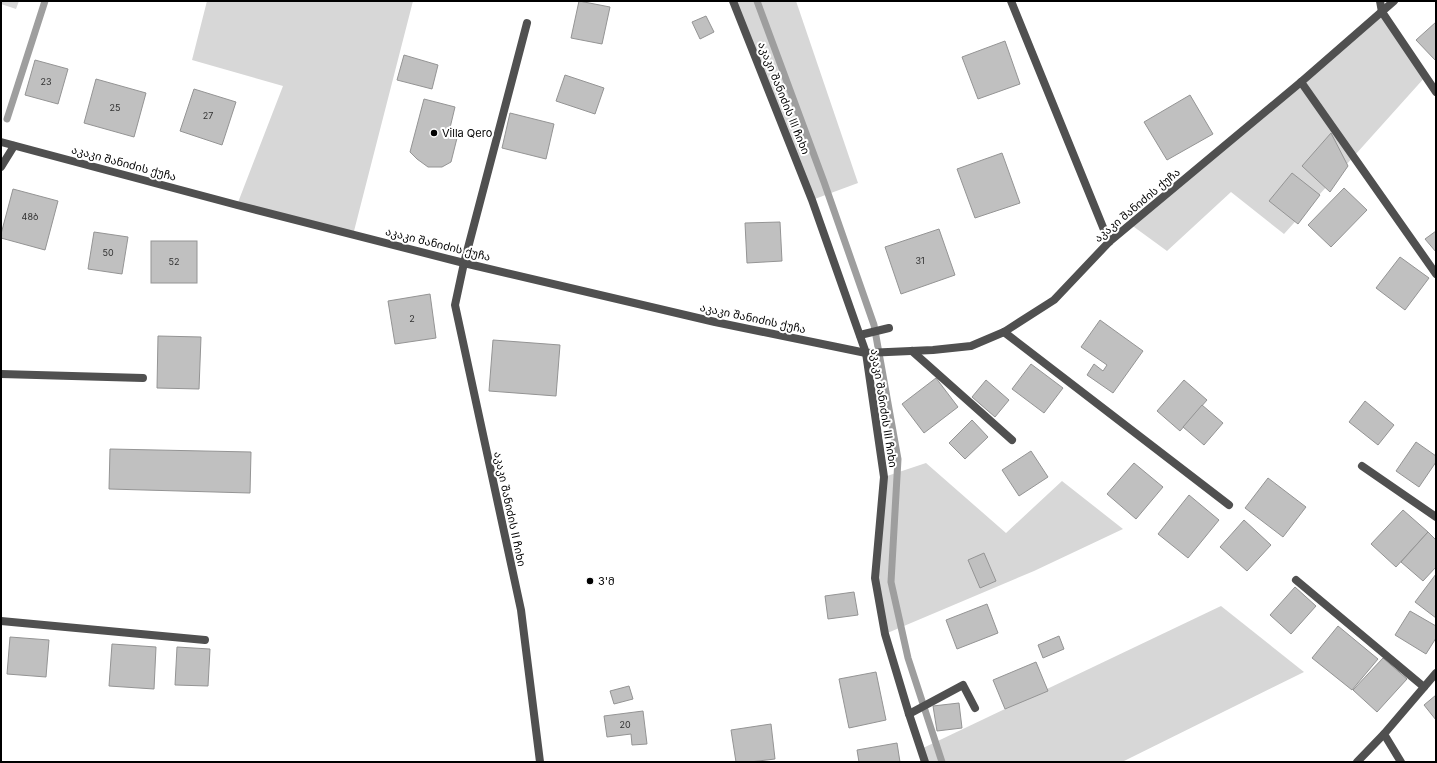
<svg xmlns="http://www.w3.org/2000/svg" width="1437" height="763" font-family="Inter,'Noto Sans Georgian',sans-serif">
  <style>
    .green { fill: #d7d7d7 }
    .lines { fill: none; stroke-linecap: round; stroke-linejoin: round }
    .stream { stroke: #9e9e9e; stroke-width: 7 }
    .building { fill: #c0c0c0; stroke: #949494 }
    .service { stroke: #505050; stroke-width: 8 }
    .minor { stroke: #505050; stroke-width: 8 }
    .tertiary { stroke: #505050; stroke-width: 8 }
    .poi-dot { fill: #000; stroke: #fff; stroke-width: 1.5 }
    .labels { text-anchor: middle; stroke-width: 4; stroke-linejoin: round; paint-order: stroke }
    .number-label { font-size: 9px; fill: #303030 }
    .street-label { font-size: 11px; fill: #000; stroke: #fff }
    .poi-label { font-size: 11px; fill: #000; stroke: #fff; text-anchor: start }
  </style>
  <rect width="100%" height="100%" fill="#fff"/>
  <g class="green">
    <path d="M1,1H19L16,9L1,4Z"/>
    <path d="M207,1H413L353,235L237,205L283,86L192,60Z"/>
    <path d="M733,1H796L858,183L812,200Z"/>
    <path d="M1382,12L1426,76L1284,234L1231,192L1167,251L1130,224Z"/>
    <path d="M926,463L1006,533L1062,481L1123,529L1034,571L885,634L875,578L884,477Z"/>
    <path d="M1221,606L1304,672L1122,762H925L921,749Z"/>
  </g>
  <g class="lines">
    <g class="stream">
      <path d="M757,1L824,182L874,325L898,459L891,582L908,658L942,762"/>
      <path d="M7,119L45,1"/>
    </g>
  </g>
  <g class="building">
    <path d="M579,1L610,7L602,44L571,38Z"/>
    <path d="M706,16L714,32L700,39L692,22Z"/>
    <path d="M1436,22V61L1416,40Z"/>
    <path d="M1005,41L1020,84L978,99L962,57Z"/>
    <path d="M404,55L438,65L432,89L397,80Z"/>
    <path d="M35,60L68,69L58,104L25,95Z"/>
    <path d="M565,75L604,88L595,114L556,101Z"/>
    <path d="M96,79L146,93L134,137L84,123Z"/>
    <path d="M194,89L236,102L222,145L180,131Z"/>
    <path d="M1190,95L1213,134L1167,160L1144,122Z"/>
    <path d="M424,99L455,107L449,132L458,134L451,162L442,167H428L417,159L410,152Z"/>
    <path d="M510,113L554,124L546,159L502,148Z"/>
    <path d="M1331,133L1348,166L1330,192L1302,166Z"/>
    <path d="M1002,153L1020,203L975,218L957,169Z"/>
    <path d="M1292,173L1320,195L1298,224L1269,201Z"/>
    <path d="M1344,188L1367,210L1331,247L1308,225Z"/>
    <path d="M13,189L58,201L45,250L1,238V234Z"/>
    <path d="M780,222L782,261L747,263L745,223Z"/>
    <path d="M939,229L955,275L901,294L885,247Z"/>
    <path d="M1436,231V252L1425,239Z"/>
    <path d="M94,232L128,237L122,274L88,269Z"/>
    <rect x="151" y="241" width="46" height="42"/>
    <path d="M1400,257L1429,278L1405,310L1376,288Z"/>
    <path d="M430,294L436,338L395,344L388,301Z"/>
    <path d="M1100,320L1143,351L1113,393L1087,375L1094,364L1103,371L1107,365L1081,347Z"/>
    <path d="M158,336L201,337L199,389L157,388Z"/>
    <path d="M493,340L560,345L556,396L489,391Z"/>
    <path d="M1031,364L1063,388L1044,413L1012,389Z"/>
    <path d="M936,378L958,407L924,433L902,404Z"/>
    <path d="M986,380L1009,400L995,417L972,397Z"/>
    <path d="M1184,380L1207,400L1180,431L1157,411Z"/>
    <path d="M1365,401L1394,425L1378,445L1349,422Z"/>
    <path d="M1202,405L1223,423L1204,445L1183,427Z"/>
    <path d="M972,420L988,437L965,459L949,443Z"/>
    <path d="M1416,442L1436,456V462L1419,487L1396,471Z"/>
    <path d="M110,449L251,452L250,493L109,489Z"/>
    <path d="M1031,451L1048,477L1019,496L1002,470Z"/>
    <path d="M1134,463L1163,487L1136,519L1107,494Z"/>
    <path d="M1268,478L1306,507L1283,537L1245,508Z"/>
    <path d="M1189,495L1219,520L1188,558L1158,534Z"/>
    <path d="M1403,510L1428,532L1396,567L1371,544Z"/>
    <path d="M1244,520L1271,545L1247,571L1220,547Z"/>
    <path d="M1428,532L1436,540V567L1423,581L1401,562Z"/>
    <path d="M984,553L996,581L980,588L968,560Z"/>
    <path d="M1436,574V618L1415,602Z"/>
    <path d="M1295,587L1316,606L1291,634L1270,615Z"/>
    <path d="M854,592L858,615L828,619L825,596Z"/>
    <path d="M987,604L998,633L957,649L946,620Z"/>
    <path d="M1410,611L1436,626V638L1426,654L1395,635Z"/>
    <path d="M1338,626L1378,659L1352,690L1312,658Z"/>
    <path d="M1059,636L1064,649L1043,658L1038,645Z"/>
    <path d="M10,637L49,640L46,677L7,674Z"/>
    <path d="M112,644L156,647L154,689L109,686Z"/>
    <path d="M177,647L210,649L208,686L175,685Z"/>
    <path d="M1383,658L1407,679L1377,712L1353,690Z"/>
    <path d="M1036,662L1048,691L1005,709L993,680Z"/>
    <path d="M876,672L886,720L849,728L839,679Z"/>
    <path d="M629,686L633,699L614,704L610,691Z"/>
    <path d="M1436,695V720L1424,705Z"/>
    <path d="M959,703L962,728L937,731L933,706Z"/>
    <path d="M643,711L647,744L632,745L631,734L607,737L604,716Z"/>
    <path d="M771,724L775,759L750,762H736L731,730Z"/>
    <path d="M897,743L900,762H859L857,750Z"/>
  </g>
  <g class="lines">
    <g class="service">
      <path d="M1380,1L1382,12"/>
      <path d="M464,263L527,23"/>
      <path d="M860,335L889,328"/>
      <path d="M912,351L1012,440"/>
      <path d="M1,374L143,378"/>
      <path d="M1296,580L1424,687"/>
      <path d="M1,621L205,640"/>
      <path d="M909,714L963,685L975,708"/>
      <path d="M1357,762L1384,734"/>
    </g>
    <g class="minor">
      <path d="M733,1L812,200L866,353L884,477L875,578L885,634L909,714L925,762"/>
      <path d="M1011,1L1109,242"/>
      <path d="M1382,12L1436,92"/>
      <path d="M1301,82L1436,274"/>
      <path d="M1,167L14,146"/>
      <path d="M464,263L455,305L521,610L540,762"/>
      <path d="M1004,332L1229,505"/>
      <path d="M1362,466L1436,517"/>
      <path d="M1401,762L1384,734L1436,673"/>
    </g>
    <path class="tertiary" d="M1,142L237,205L464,263L715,322L866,353L933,350L971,346L1004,332L1054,300L1109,242L1301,82L1394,1"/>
  </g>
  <g class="poi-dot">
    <circle cx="434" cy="133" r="4"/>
    <circle cx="590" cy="581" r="4"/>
  </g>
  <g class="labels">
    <g class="number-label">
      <text x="46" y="85">23</text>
      <text x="115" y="111">25</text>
      <text x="208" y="119">27</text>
      <text x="30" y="220">48ბ</text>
      <text x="108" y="256">50</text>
      <text x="920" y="264">31</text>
      <text x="174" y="265">52</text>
      <text x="412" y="322">2</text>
      <text x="625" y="728">20</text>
    </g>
    <g class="street-label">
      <text transform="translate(784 98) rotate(68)" y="4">აკაკი შანიძის III ჩიხი</text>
      <text transform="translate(124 163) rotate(15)" y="4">აკაკი შანიძის ქუჩა</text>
      <text transform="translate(1137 205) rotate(-40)" y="4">აკაკი შანიძის ქუჩა</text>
      <text transform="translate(438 244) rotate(14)" y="4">აკაკი შანიძის ქუჩა</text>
      <text transform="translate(753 318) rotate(12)" y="4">აკაკი შანიძის ქუჩა</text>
      <text transform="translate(884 408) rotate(81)" y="4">აკაკი შანიძის III ჩიხი</text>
      <text transform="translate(510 509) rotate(78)" y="4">აკაკი შანიძის II ჩიხი</text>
    </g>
    <g class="poi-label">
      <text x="442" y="137">Villa Qero</text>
      <text x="598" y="585">3'მ</text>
    </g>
  </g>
  <rect width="1437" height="763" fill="none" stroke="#000000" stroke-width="4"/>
</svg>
